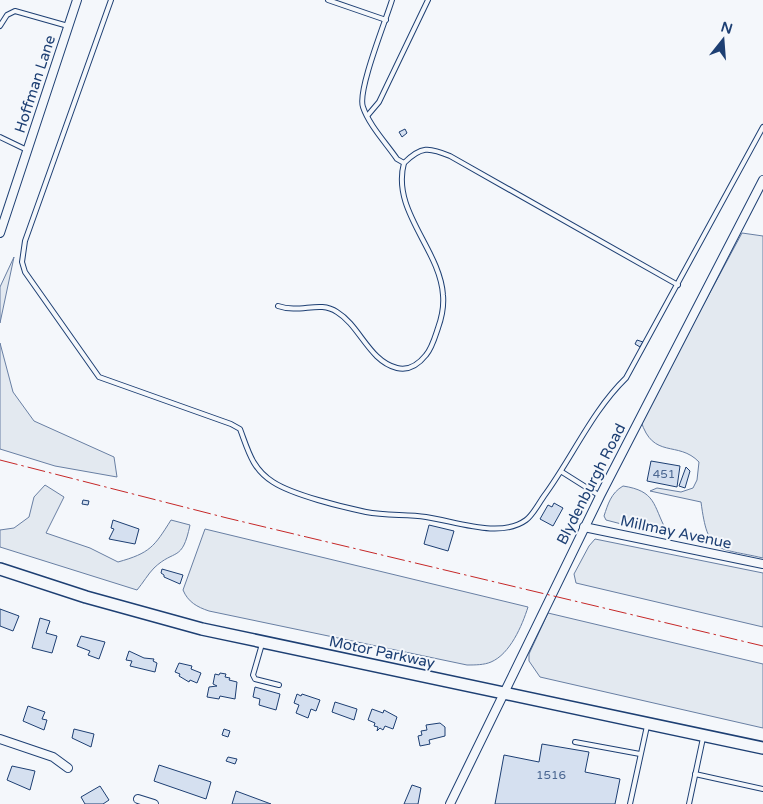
<svg xmlns="http://www.w3.org/2000/svg" width="763" height="804" font-family="'Varela Round',sans-serif">
  <style>
    .green { fill: #e3e9f0; stroke: #687fa3 }
    .building { fill: #d5e0f0; stroke: #1d3f73 }
    .lines { fill: none; stroke-linecap: round; stroke-linejoin: round }
    .lane-casing { stroke: #1d3f73; stroke-width: 6 }
    .street-casing { stroke: #1d3f73; stroke-width: 10 }
    .secondary-casing { stroke: #1d3f73; stroke-width: 14 }
    .lane { stroke: #f4f7fb; stroke-width: 4 }
    .street { stroke: #f4f7fb; stroke-width: 8 }
    .secondary { stroke: #f4f7fb; stroke-width: 11 }
    .power { stroke: #c62828; stroke-width: 1; stroke-dasharray: 18 4 2.5 4; stroke-linecap: butt }
    .labels { text-anchor: middle; stroke-width: 4; stroke-linejoin: round; paint-order: stroke }
    .number-label { font-size: 12px; fill: #4b6792 }
    .street-label { font-size: 15px; fill: #1d3f73; stroke: #f4f7fb }
  </style>
  <rect width="100%" height="100%" fill="#f4f7fb"/>
  <g class="green">
    <path d="M742,233L763,236V558C716,547 708,555 701,502L650,491L657,488L681,492L693,488L697,480L699,462C678,440 653,460 641,421Z"/>
    <path d="M14,257L0,323V287Z"/>
    <path d="M0,343L13,392L34,421L114,457L117,477L55,466L0,449Z"/>
    <path d="M45,485L64,497L46,533L90,548L118,562C150,553 154,547 171,520L190,525C182,563 175,548 154,568C148,574 143,583 137,590L0,547V530L14,528L29,517L34,497Z"/>
    <path d="M623,486C656,491 653,505 666,530L660,534L606,520L604,516C608,504 611,493 623,486Z"/>
    <path d="M205,529L528,607C522,626 510,654 491,662C484,665 475,665 467,665L209,611C197,607 188,602 183,590Z"/>
    <path d="M595,539L763,573V627L576,583L574,574L589,546Z"/>
    <path d="M548,613L763,664V728L540,677L529,661V654Z"/>
  </g>
  <g class="building">
    <path d="M405,129L407,133L402,137L399,132Z"/>
    <path d="M637,340L643,342L640,347L635,344Z"/>
    <path d="M651,461L680,466L677,487L647,481Z"/>
    <path d="M686,467L690,471L685,488L679,486Z"/>
    <path d="M83,500L89,501L88,505L82,504Z"/>
    <path d="M554,503L563,508L553,526L540,519L548,505L552,507Z"/>
    <path d="M113,520L139,529L135,544L109,539L114,529L111,528Z"/>
    <path d="M429,525L454,531L448,551L424,544Z"/>
    <path d="M162,569L183,575L180,584L164,577V575L161,573Z"/>
    <path d="M0,609L19,616L13,631L0,626Z"/>
    <path d="M40,618L50,621L46,633L57,636L52,653L32,648Z"/>
    <path d="M81,636L105,642L99,659L88,655L90,651L77,646Z"/>
    <path d="M129,651L144,658L154,659L153,661L157,663L155,672L130,666L132,661L126,660Z"/>
    <path d="M179,663L192,666L191,669L201,673L197,683L190,680L189,682L179,676L180,674L175,672Z"/>
    <path d="M220,673L226,674L225,677L230,678L229,680L237,682L235,699L220,696L219,699L207,697L209,687L217,686L213,684L215,674L219,675Z"/>
    <path d="M255,687L280,694L276,710L259,705L260,699L253,697Z"/>
    <path d="M297,694L301,696L302,694L320,700L316,711L311,709L308,718L296,713L299,705L294,703Z"/>
    <path d="M335,702L357,709L354,720L332,712Z"/>
    <path d="M28,706L45,712L42,719L47,720L44,730L23,721Z"/>
    <path d="M372,709L383,713L384,710L397,717L393,729L385,726L383,730L380,728L377,731L378,727L374,726L375,723L368,720Z"/>
    <path d="M440,723L445,727V736L429,740L430,744L420,746L418,736L422,735L421,731L427,730L426,725Z"/>
    <path d="M74,729L94,734L91,747L72,738Z"/>
    <path d="M224,729L230,731L228,737L222,735Z"/>
    <path d="M542,744L589,752L585,772L620,779L615,804H495L504,755L539,762Z"/>
    <path d="M228,757L237,759L235,764L226,761Z"/>
    <path d="M159,765L211,782L206,799L154,781Z"/>
    <path d="M12,766L35,771L30,790L7,780Z"/>
    <path d="M412,785L421,788L418,804H404Z"/>
    <path d="M100,786L109,800L103,804H85L81,797Z"/>
    <path d="M236,791L271,804H232Z"/>
  </g>
  <g class="lines">
    <g class="lane-casing">
      <g id="lane">
        <path d="M111,0L25,241L22,262L25,272L99,377L231,424L240,429C248,450 252,469 273,482C293,495 342,507 366,512C386,516 407,514 426,517C455,521 500,539 526,520C533,515 539,503 544,496C572,458 592,411 626,378L763,127"/>
        <path d="M328,0L386,20"/>
        <path d="M0,26L7,15L15,11L68,26"/>
        <path d="M368,115L379,102L428,0"/>
        <path d="M0,137L27,150"/>
        <path d="M404,163C421,146 429,147 450,156L678,285"/>
        <path d="M278,306C301,314 319,300 337,312C360,326 369,361 397,368C409,371 418,365 426,355C432,348 435,337 438,328C442,317 444,306 443,295C440,249 391,211 404,163L397,159C386,143 369,125 363,107C357,91 386,20 392,0"/>
        <path d="M562,472L600,496"/>
        <path d="M262,644L253,675L255,679L279,685"/>
        <path d="M575,742L640,754"/>
        <path d="M695,774L763,789"/>
        <path d="M630,804L647,726"/>
        <path d="M689,804L703,738"/>
      </g>
    </g>
    <g class="street-casing">
      <g id="street">
        <path d="M0,233L77,0"/>
        <path d="M584,527L763,564"/>
        <path d="M0,739L53,757L68,768"/>
        <path d="M138,799L154,804"/>
        <path d="M450,804L600,496L763,180"/>
      </g>
    </g>
    <g class="secondary-casing">
      <path id="secondary" d="M0,569L86,597L202,629L763,748"/>
    </g>
    <use href="#lane" class="lane"/>
    <use href="#street" class="street"/>
    <use href="#secondary" class="secondary"/>
    <path class="power" d="M0,460L227,518L763,646"/>
  </g>
  <g class="labels">
    <g class="number-label">
      <text x="664" y="478">451</text>
      <text x="551" y="779">1516</text>
    </g>
    <g class="street-label">
      <text transform="translate(35 84) rotate(-72)" y="5">Hoffman Lane</text>
      <text transform="translate(591 484) rotate(-63)" y="5">Blydenburgh Road</text>
      <text transform="translate(676 532) rotate(12)" y="5">Millmay Avenue</text>
      <text transform="translate(382 652) rotate(12)" y="5">Motor Parkway</text>
    </g>
  </g>
  <g transform="translate(723 40) rotate(17)" stroke="#f4f7fb" stroke-width="4" paint-order="stroke">
  <path d="M0-4L9 19L0 12L-9 19Z" fill="#1d3f73"/>
  <text y="-8" font-size="14" font-weight="bold" text-anchor="middle" fill="#1d3f73">N</text>
  </g>
</svg>
